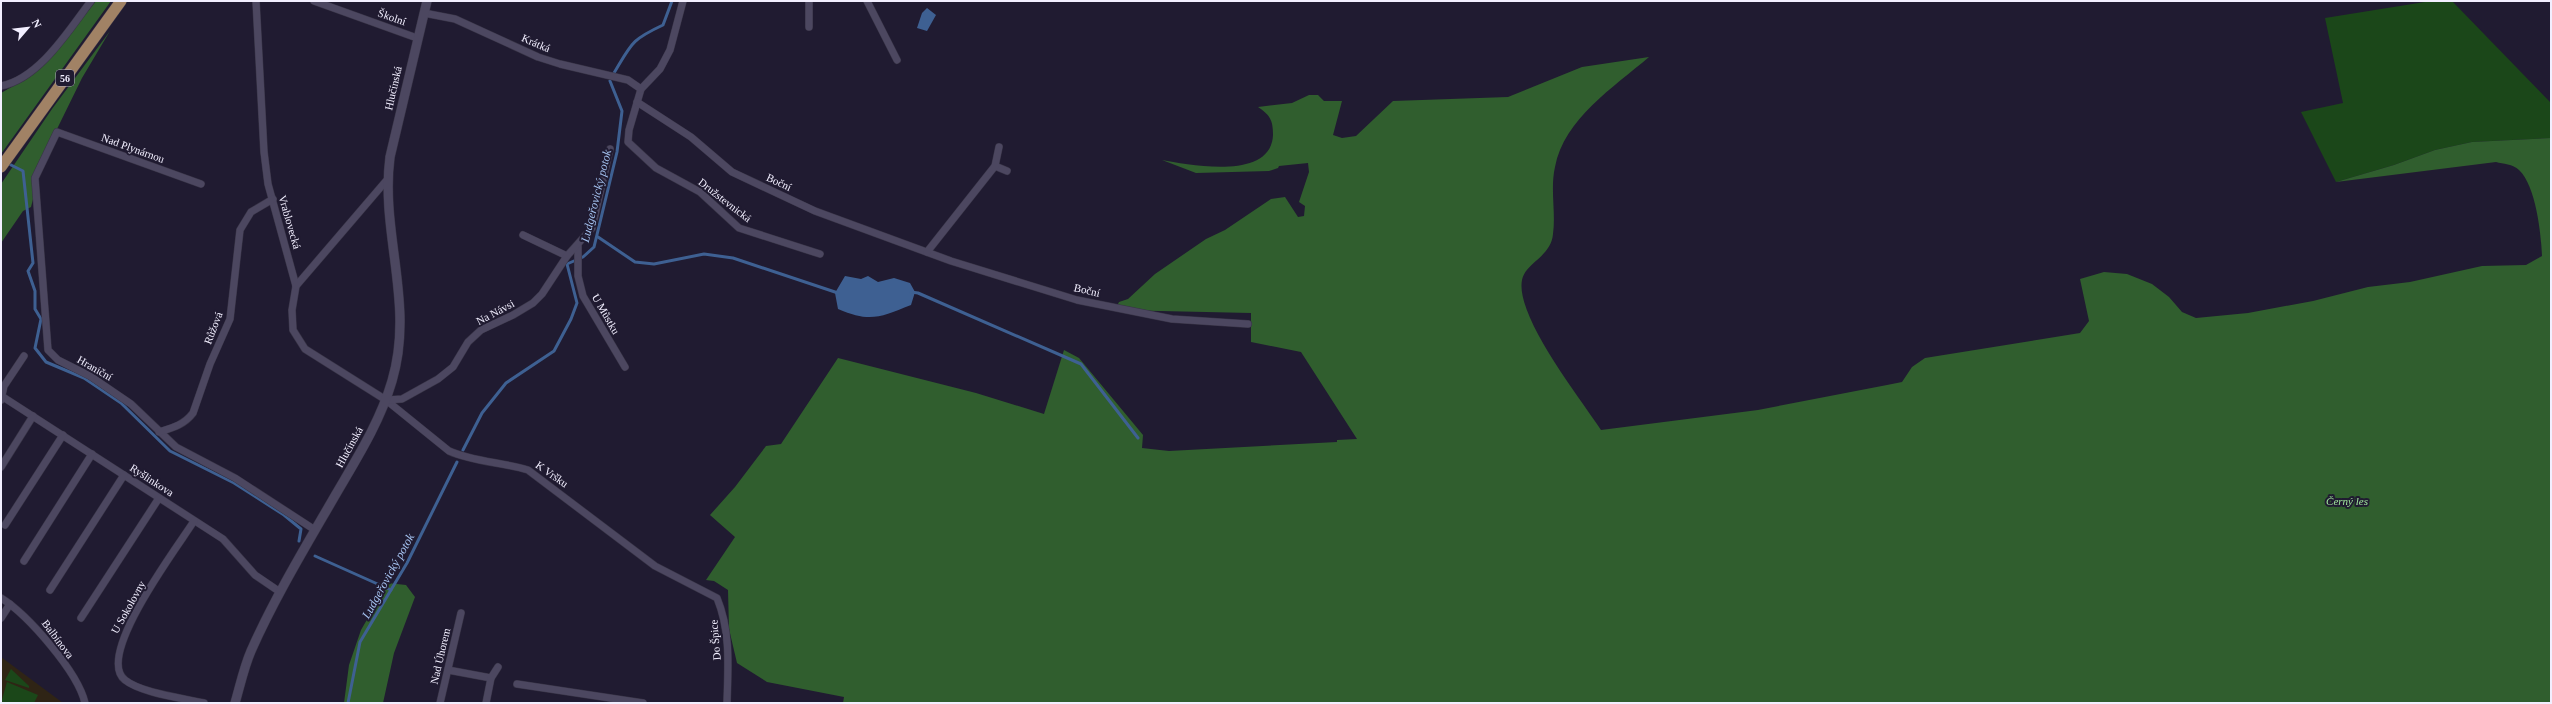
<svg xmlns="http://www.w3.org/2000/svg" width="2552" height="704" font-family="Georgia,serif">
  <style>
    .education { fill: #2f2415 }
    .green { fill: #1b4719 }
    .forest { fill: #305e2e }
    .water { fill: #3e6092 }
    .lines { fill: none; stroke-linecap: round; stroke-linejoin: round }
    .stream { stroke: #3e6092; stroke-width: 3 }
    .minor-casing { stroke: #383446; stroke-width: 8 }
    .tertiary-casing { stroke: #383446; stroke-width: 10 }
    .primary-casing { stroke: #383446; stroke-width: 12 }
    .minor { stroke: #4c4760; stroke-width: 7 }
    .tertiary { stroke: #4c4760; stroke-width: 9 }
    .primary { stroke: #a18265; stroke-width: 11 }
    .labels { text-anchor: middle; stroke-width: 4; stroke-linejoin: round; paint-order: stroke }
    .shield { fill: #201b31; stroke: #b3afc1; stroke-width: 1 }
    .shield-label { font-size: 10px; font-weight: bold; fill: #f2efff }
    .street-label { font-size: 11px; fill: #f2efff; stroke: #201b31 }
    .park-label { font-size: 11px; font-style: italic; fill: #a2e69d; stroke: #201b31 }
    .water-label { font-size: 12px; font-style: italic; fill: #a5c3f1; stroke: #201b31 }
  </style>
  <rect width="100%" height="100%" fill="#201b31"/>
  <path class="education" d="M1,657L59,700L63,703H1Z"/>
  <g class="green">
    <path d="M2431,1H2452L2551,103V138L2472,142L2435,150L2394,165L2336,182L2301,112L2343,103L2325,18Z"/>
    <path d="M11,669L29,686V688L5,680Z"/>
    <path d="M7,682L38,695L34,703H1Z"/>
  </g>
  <g class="forest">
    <path d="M96,1H111L1,154V93L29,77L49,60Z"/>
    <path d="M110,31L82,78L33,178V199L31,207L23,211L1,243V184L52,109Z"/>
    <path d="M1649,57C1614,87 1564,119 1555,167C1550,189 1556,212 1553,234C1551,257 1525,263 1522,280C1515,316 1580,398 1601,430L1758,410L1887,385L1902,382L1912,367L1925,358L2080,333L2089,321L2080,279L2104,272L2127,274L2152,284L2169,297L2182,312L2196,318L2248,313L2313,301L2368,287L2410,282L2482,266L2526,265L2542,256C2541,233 2536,186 2519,170C2513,164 2503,164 2496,162L2336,182L2394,165L2435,150L2472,142L2551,138V703H843L844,697L767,682L737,663L729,629L728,590L714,581L706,580L735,537L710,515L735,487L766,446L781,444L838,358L976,393L1044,414L1064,350L1079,358L1143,435L1142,448L1169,451L1337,442V440L1357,439L1301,352L1251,342V313L1115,310L1119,302L1128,299L1155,274L1206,239L1225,230L1271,199L1285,197L1298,217L1304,216L1305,206L1299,202L1309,172L1308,163L1279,166L1278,168L1269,171L1196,173L1162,160C1190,165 1271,181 1273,135C1273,120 1270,115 1258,107L1292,103L1309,95H1318L1324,101H1342L1333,135L1342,138L1356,136L1393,101L1508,97L1582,67Z"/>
    <path d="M388,583L406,585L415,597L394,653L383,703H344L349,665L361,630Z"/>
  </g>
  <g class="water">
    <path d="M927,8L936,15L927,31L917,28L922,13Z"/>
    <path d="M845,276L861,279L868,276L878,282L894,278L910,283L915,292L911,305C880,317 871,323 838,309L835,293Z"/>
  </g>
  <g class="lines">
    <g class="stream">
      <path d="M614,73C632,43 631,40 663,25L672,1"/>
      <path d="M7,163L23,171L33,263L28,271L35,291V309L41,319L35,348L46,362L84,378L121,403L170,451L234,483L284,515L301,529L299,541"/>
      <path d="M598,237L635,262L654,264L704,254L733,258L838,293"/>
      <path d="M911,292L918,293L1081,364L1138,438"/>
      <path d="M463,450L482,413L506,383L554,351L571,319L577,303L567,264L583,257L594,247L617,152L622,111L610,81"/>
      <path d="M315,556L391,590"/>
      <path d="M348,703L360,642L407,563L457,462"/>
    </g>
    <g class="minor-casing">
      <g id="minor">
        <path d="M256,1L264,152L268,184L296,286L292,310L293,330L305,349L386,400L449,451C474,462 502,462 528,470L655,566L717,598C731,632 728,667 727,703"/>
        <path d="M314,1L417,38"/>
        <path d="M683,1L670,50L660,69L641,89L629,130L628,142L656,168L700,192L739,228L820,254"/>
        <path d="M867,1L897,60"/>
        <path d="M424,13L455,19L538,57L560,64L628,80L641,89"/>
        <path d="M809,27V1"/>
        <path d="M1,86C39,79 69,30 91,1"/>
        <path d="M637,102L691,137L732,172L815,211L951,261L1077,300L1172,319L1248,324"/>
        <path d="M995,166L1007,171"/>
        <path d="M201,184L57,132L35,178L48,350L58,360L90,376L131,404L176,447L235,478L315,530"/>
        <path d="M523,235L567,256"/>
        <path d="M578,245V276L583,296L625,367"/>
        <path d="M927,252L995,166L999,147"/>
        <path d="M296,286L386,181"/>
        <path d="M3,397L223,539L255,575L280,592"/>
        <path d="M1,400L4,386L24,356"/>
        <path d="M386,400L402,399L438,379L453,367L468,342L481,330L513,315L533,303L542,294L567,256L592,228L610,149"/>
        <path d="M159,432C172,428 184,425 193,413L210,364L230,319L240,230L251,212L273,199"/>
        <path d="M1,467L33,416"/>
        <path d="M194,521C179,545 94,656 125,680C141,693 183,698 204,703"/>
        <path d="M5,525L63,435"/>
        <path d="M24,561L92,454"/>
        <path d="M50,590L124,475"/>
        <path d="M1,598C28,615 78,672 85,703"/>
        <path d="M1,618L10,604"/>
        <path d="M81,618L159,498"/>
        <path d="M448,670L491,678"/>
        <path d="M517,684L643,703"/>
        <path d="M440,703L461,613"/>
        <path d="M486,703L491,678L498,667"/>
      </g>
    </g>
    <g class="tertiary-casing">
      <path id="tertiary" d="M235,703C240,686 244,667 251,651C275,597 306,546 336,494C357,458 380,422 392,381C415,304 380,233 390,157L427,1"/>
    </g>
    <g class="primary-casing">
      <path id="primary" d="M1,167L121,1"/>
    </g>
    <use href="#minor" class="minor"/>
    <use href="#tertiary" class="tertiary"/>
    <use href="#primary" class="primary"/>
  </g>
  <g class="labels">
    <rect class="shield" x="56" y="70" width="18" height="16" rx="3"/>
    <g class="shield-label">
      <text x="65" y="82">56</text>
    </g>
    <g class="street-label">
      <text transform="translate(392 17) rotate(19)" y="4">Školní</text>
      <text transform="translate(536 43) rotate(23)" y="4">Krátká</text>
      <text transform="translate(393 88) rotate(-77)" y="4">Hlučínská</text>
      <text transform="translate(133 148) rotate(20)" y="4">Nad Plynárnou</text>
      <text transform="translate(779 182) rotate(25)" y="4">Boční</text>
      <text transform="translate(725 200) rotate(38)" y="4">Družstevnická</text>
      <text transform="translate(290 222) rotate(74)" y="4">Vrablovecká</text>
      <text transform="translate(1087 290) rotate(13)" y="4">Boční</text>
      <text transform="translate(495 312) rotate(-28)" y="4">Na Návsi</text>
      <text transform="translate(606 314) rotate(60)" y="4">U Můstku</text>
      <text transform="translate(213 328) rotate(-69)" y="4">Růžová</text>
      <text transform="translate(95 368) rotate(30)" y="4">Hraniční</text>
      <text transform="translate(349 447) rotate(-61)" y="4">Hlučínská</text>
      <text transform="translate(552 474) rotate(35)" y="4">K Vršku</text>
      <text transform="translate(152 480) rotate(33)" y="4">Ryšlinkova</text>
      <text transform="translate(128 607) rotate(-61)" y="4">U Sokolovny</text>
      <text transform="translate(58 639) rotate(53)" y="4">Balbínova</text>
      <text transform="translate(715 640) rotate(-95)" y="4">Do Špice</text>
      <text transform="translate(440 656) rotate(-77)" y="4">Nad Úhorem</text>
    </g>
    <g class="park-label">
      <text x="2347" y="505">Černý les</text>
    </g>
    <g class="water-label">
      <text transform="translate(596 196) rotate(-76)" y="4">Ludgeřovický potok</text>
      <text transform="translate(388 576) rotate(-61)" y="4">Ludgeřovický potok</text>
    </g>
  </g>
  <rect width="2552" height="704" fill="none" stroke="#f2efff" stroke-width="4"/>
  <g transform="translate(28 28) rotate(62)" stroke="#201b31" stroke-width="3" paint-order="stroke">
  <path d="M0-3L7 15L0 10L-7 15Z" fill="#f2efff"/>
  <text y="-6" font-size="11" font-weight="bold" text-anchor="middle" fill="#f2efff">N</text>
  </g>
</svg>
